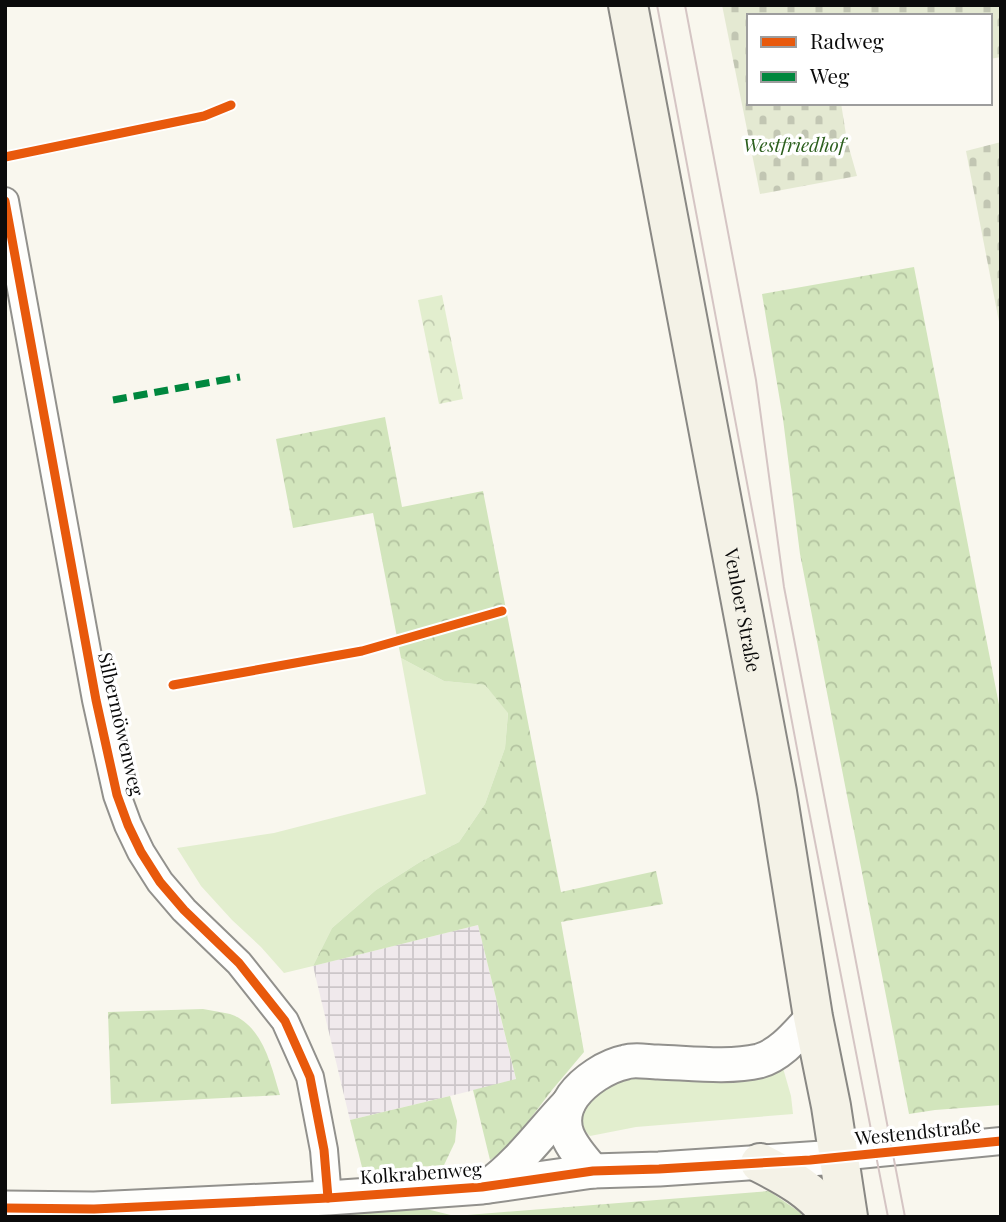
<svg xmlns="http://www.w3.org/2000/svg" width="1006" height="1222" font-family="'Playfair Display',serif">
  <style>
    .industrial { fill: url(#industrial-grid) }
    .grass { fill: #e2eece }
    .forest { fill: url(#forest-crowns) }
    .cemetery { fill: url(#cemetery-stones) }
    .park { fill: url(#park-crowns) }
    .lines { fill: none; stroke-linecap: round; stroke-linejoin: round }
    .minor-casing { stroke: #92918d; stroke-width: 30 }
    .tertiary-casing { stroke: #92918d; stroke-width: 37 }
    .secondary-casing { stroke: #898884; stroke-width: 42 }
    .minor { stroke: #fefefc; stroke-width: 26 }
    .tertiary { stroke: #fefefc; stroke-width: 33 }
    .secondary { stroke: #f4f2e7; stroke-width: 38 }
    .tram { stroke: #d5c5c4; stroke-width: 2 }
    .quiet { stroke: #00873e; stroke-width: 7; stroke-dasharray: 14 7; stroke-linecap: butt }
    .cycleway-casing { stroke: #fff; stroke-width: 13 }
    .cycleway { stroke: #e8590c; stroke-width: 9 }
    .labels { text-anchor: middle; stroke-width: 7; stroke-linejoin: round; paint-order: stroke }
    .park-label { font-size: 19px; font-style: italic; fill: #2c5f1e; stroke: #fff }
    .street-label { font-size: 19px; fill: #0b0b0b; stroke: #fff }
  </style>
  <defs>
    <pattern id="industrial-grid" width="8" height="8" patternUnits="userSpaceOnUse" patternTransform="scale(1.75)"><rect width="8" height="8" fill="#f0e9ec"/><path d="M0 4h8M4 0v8" fill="none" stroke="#ccc6c9"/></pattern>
    <pattern id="forest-crowns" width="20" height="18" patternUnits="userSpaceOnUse" patternTransform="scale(1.75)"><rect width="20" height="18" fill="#d2e5bc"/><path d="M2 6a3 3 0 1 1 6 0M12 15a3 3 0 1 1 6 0" fill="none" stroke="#b3c3a0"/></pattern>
    <pattern id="cemetery-stones" width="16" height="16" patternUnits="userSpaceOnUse" patternTransform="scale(1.75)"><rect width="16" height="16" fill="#e4e9d2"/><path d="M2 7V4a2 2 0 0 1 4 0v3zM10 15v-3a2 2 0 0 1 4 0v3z" fill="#c2c6b3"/></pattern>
    <pattern id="park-crowns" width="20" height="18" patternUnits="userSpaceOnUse" patternTransform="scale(1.75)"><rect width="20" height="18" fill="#e2eece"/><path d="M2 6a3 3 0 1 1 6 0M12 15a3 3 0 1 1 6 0" fill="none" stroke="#c1cbb0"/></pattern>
  </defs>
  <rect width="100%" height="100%" fill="#f9f7ee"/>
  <path class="industrial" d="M478,925L516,1080L350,1120L313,966Z"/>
  <g class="grass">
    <path d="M401,658L444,681L485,685L508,712L505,748L485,804L459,842L420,862L376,890L332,928L313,966L284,973L261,947L232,920L201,886L177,848L274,833L426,794Z"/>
    <path d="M781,1061L791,1096L793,1114L636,1127L590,1136C582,1129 580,1123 578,1113L611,1078Z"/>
  </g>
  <g class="forest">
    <path d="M914,267L1001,715V1105L935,1110L909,1114L800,554L783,419L762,294Z"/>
    <path d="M385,417L402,507L483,491L561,892L656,871L663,904L561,922L584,1052L552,1090L508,1148L490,1160L473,1090L516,1079L478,925L313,966L332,928L376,890L420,862L459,842L485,804L505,748L508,713L485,685L444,681L401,658L373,513L293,528L276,439Z"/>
    <path d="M203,1009C212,1011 222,1012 230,1014C263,1025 271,1066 280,1095L111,1104L108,1012Z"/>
    <path d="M450,1096L457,1121L455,1142L444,1165L363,1171L350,1120Z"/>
    <path d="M769,1191L801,1213L802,1217H255L418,1207L455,1216Z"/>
  </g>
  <g class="cemetery">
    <path d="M722,5H1001V57L990,59V16H749V103H841L847,141L857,176L760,194Z"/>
    <path d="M1001,142V332L966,151Z"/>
  </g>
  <path class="park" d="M442,295L463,399L439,404L418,300Z"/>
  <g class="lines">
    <g class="minor-casing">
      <g id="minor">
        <path d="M5,201L96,700L117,795L128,825L141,852L160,882L184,910L239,963L285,1021L310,1077L324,1150L328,1198"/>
        <path d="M838,1157L1001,1141"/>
      </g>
    </g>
    <g class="tertiary-casing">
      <g id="tertiary">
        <path d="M593,1171C574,1149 552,1126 573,1096C584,1081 606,1066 626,1062C635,1059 648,1062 658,1062C689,1063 730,1068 759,1061C781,1055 798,1033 813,1017"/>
        <path d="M488,1186C520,1163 541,1132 568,1104"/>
        <path d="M5,1208L94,1209L328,1198L482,1187L593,1171L659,1169L838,1157"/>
      </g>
    </g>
    <g class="secondary-casing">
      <g id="secondary">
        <path id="s1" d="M628,5L777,792L813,1017L831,1106L848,1217"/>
        <path d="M760,1163C788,1177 813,1191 832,1217"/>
      </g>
    </g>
    <use href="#minor" class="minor"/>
    <use href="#tertiary" class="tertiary"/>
    <use href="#secondary" class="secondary"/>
    <g class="tram">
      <path d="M657,5L802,775L888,1217"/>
      <path d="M685,5L756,380L784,587L905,1217"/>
    </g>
    <path class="quiet" d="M113,400L240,377"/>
    <g class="cycleway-casing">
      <g id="cycleway">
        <path d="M5,157L204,116L231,105"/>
        <path d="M5,201L96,700L117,795L128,825L141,852L160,882L184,910L239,963L285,1021L310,1077L324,1150L328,1198"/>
        <path d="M173,685L362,651L502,611"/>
        <path d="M5,1208L94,1209L328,1198L482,1187L593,1171L659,1169L810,1160L1001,1141"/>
      </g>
    </g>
    <use href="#cycleway" class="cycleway"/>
  </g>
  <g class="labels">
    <g class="park-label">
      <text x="794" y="152">Westfriedhof</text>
    </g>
    <g class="street-label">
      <text dy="7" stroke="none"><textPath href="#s1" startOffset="616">Venloer Straße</textPath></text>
      <text transform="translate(121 724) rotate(77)" y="7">Silbermöwenweg</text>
      <text transform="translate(918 1132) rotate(-6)" y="7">Westendstraße</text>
      <text transform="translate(421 1173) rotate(-4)" y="7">Kolkrabenweg</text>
    </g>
  </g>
  <rect width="1006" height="1222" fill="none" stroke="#0b0b0b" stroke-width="14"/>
  <rect x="747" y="14" width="245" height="91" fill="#ffffff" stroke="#9d9d9d" stroke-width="2"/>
  <rect x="761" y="37" width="35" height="10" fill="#e8590c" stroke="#9d9d9d" stroke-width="2"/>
  <text x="810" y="49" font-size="21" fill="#0b0b0b">Radweg</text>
  <rect x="761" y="72" width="35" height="10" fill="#00873e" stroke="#9d9d9d" stroke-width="2"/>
  <text x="810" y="84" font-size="21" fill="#0b0b0b">Weg</text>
</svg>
